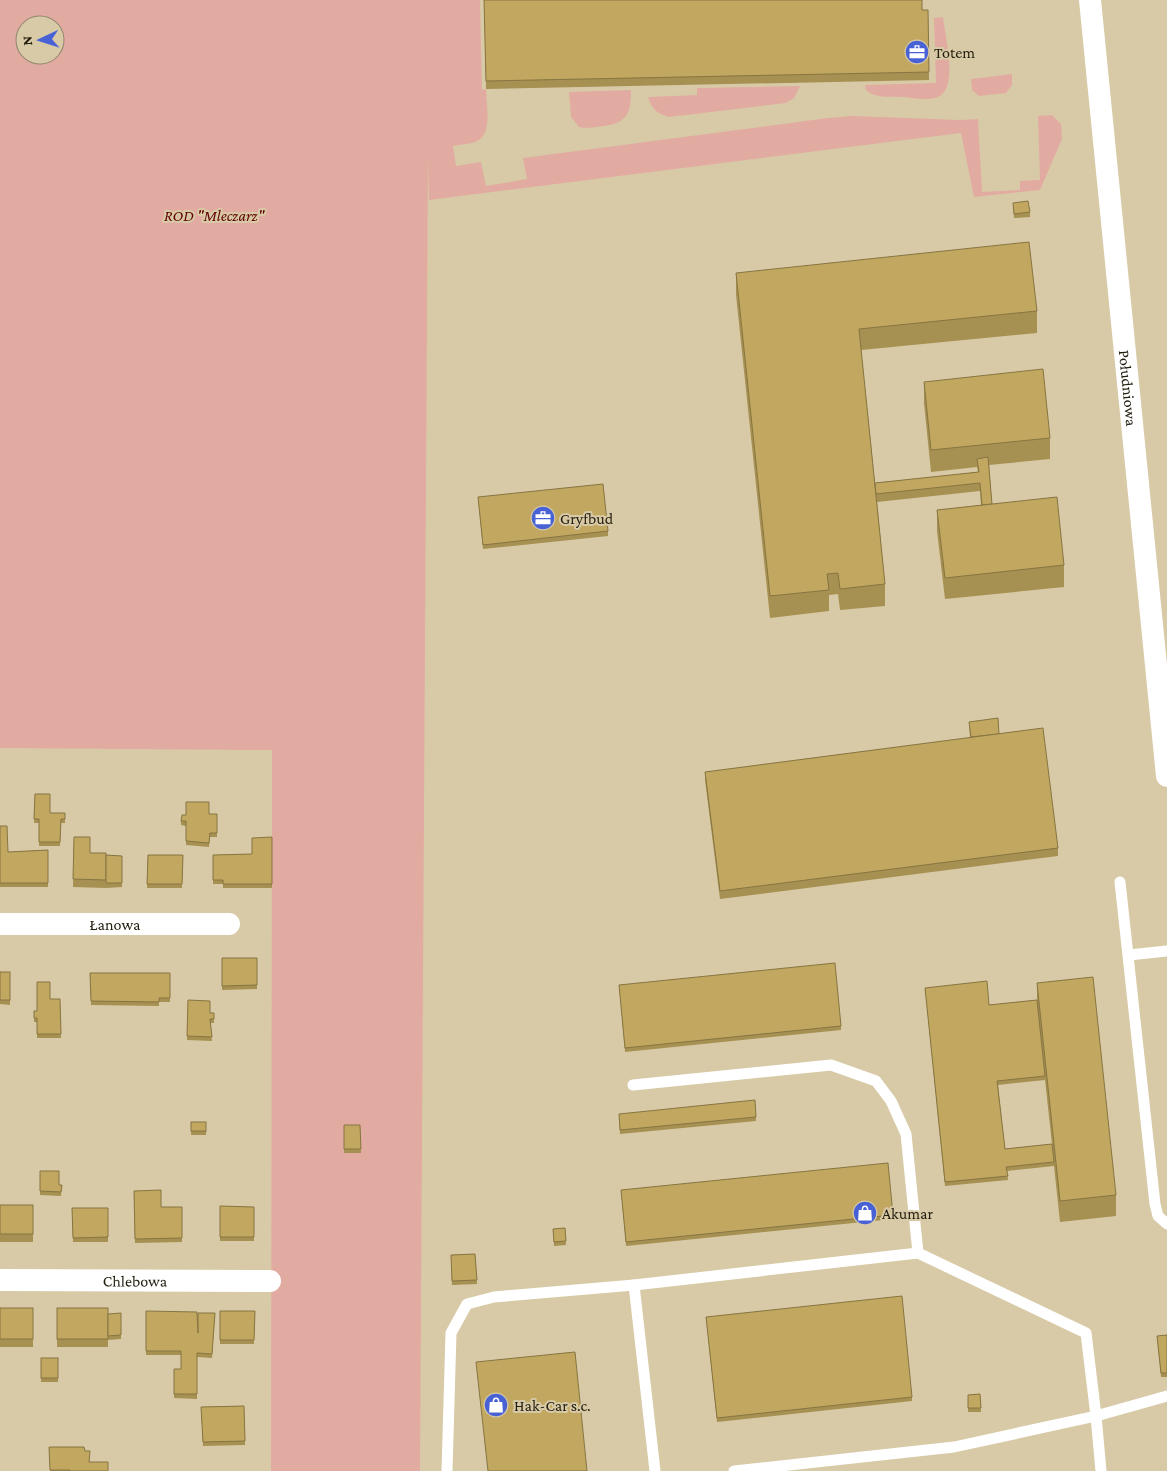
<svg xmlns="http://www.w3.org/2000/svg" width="1167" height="1471" font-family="'Crimson Pro',serif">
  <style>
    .green { fill: #e2aba2; fill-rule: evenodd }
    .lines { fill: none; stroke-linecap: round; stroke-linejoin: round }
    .service { stroke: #fff; stroke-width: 11 }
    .minor { stroke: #fff; stroke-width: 22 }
    .wall { fill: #a69052; fill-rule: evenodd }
    .building { fill: #c1a75f; stroke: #877542 }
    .labels { text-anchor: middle; stroke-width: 4; stroke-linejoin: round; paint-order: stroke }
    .poi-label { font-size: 16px; fill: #221d0f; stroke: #d8caa6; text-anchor: start }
    .park-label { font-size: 16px; font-style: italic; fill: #610100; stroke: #d8caa6 }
    .street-label { font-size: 16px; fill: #221d0f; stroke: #d8caa6 }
  </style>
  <rect width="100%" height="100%" fill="#d8caa6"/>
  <g class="green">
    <path d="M0,0H480L482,90L486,89C486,103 493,134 477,141C470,145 460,144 453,146L456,166L481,162L486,186L527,179L523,158L828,118L853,116L960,120L978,119L982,192L1020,190V181L1040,180L1038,116L1052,115L1061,124L1062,139L1040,190L974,197L961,133L429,200L428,155L420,1471H271L272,750L0,748ZM25,25H55V55H25Z"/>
    <path d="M943,17C945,35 959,89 938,97C928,101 914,98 903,97C892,96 875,99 866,90L865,85L936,83L934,18Z"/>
    <path d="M1012,74V85L1006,93L979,96L972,90L971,79Z"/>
    <path d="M800,86L794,98L786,103L669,117C656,113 652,109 648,97L697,95V88Z"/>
    <path d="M631,90C631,112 628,123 604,126C595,127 587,129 579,127L571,117L569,92Z"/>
  </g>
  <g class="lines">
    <g class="service">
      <path d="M1120,882L1155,1204L1158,1216L1167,1224"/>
      <path d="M1129,955L1167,951"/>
      <path d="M633,1085L831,1065L876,1081L891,1101L906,1134L918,1253"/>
      <path d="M447,1471L451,1333L467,1304L494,1297L634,1285"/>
      <path d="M655,1471L634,1285L918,1253L1086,1333L1096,1416L954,1447L734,1471"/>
      <path d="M1101,1471L1096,1416L1167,1396"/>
    </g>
    <g class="minor">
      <path id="s1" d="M1090,0L1167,776"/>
      <path id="s2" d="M0,924H229"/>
      <path id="s3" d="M0,1280L270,1281"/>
    </g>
  </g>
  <g class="wall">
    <path d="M484,0L928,10L929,80L486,89Z"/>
    <path d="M1013,203L1030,212V217L1014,218Z"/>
    <path d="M736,273L1037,311V333L861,350L875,483L978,472L977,467L931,472L924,403V382L1050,438V459L989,465L992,504L1064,565V587L945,599L937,531V510L981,505L980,491L877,502L885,584V606L840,610L838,594L829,595V611L770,618L736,295Z"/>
    <path d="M478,497L608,531V536L483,549Z"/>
    <path d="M969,722L999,734L1058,848V856L720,899L705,780V772L970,738Z"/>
    <path d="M35,794L50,813H65V823H61L60,846H39V823H34Z"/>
    <path d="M217,814V837H210L209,847L186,845V826L181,825V821L186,815Z"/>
    <path d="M0,826L8,852L48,850V887H0Z"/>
    <path d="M74,837L90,853L106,855L122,856V887L106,888V886V888L73,887Z"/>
    <path d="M272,837V888H223V884H213V855L252,854Z"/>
    <path d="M148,855H183L182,888H147Z"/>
    <path d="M222,958H257V989L222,990Z"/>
    <path d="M0,972H10V1005L0,1004Z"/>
    <path d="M90,973H170V1002H159V1006L91,1005Z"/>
    <path d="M1037,983L1116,1195V1216L1060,1222L1054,1166L1007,1171L1008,1180L945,1186L925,988L989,1005L1037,1000ZM1045,1080L1052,1144L1005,1149L998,1085Z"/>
    <path d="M619,985L841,1026V1030L625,1052Z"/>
    <path d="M50,999H60L61,1038H37V1022H34V1011H37Z"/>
    <path d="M188,1000L210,1013H214V1023H210L212,1041L187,1040Z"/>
    <path d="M619,1114L756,1117V1121L620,1134Z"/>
    <rect x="191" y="1122" width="15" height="13"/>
    <path d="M344,1125H360L361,1153H344Z"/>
    <path d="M40,1171L59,1185H62L61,1196L40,1195Z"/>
    <path d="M621,1190L893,1215V1219L626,1246Z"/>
    <path d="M134,1191L161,1207H182V1242L135,1243Z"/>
    <rect x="0" y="1205" width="33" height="37"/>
    <path d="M220,1206L254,1207V1241H220Z"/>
    <path d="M72,1208H108V1242H73Z"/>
    <path d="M565,1228L566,1245L554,1246L553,1229Z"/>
    <path d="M475,1254L477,1284L452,1285L451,1255Z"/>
    <rect x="0" y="1308" width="33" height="39"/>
    <path d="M57,1308L108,1318L121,1313V1339L108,1340V1347H57Z"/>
    <path d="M146,1311L198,1333L215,1313L212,1358L197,1357V1399L174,1398V1369H181V1355H146Z"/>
    <path d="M220,1311H255L254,1344H220Z"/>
    <path d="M706,1317L912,1397V1401L717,1422Z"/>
    <path d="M1167,1335V1377H1161L1157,1336Z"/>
    <rect x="41" y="1358" width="17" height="24"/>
    <path d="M980,1394L981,1412H968V1395Z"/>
    <path d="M244,1406L245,1445L203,1446L201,1407Z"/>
    <path d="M49,1447L85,1451L89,1462L108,1471H50Z"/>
  </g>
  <g class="building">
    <path d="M484,0H922V10H928L929,72L486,81Z"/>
    <path d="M1028,201L1030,212L1014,214L1013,203Z"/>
    <path d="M1029,242L1037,311L859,329L885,584L840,589L838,573L827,574L829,590L770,596L736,273Z"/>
    <path d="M1043,369L1050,438L931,450L924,382Z"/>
    <path d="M988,457L992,504L982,505L980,483L876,494L875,483L979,472L977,459Z"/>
    <path d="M603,484L608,531L483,545L478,497Z"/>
    <path d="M1057,497L1064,565L945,578L937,510Z"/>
    <path d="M998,718L999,734L971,737L969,722Z"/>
    <path d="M1043,728L1058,848L720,891L705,772Z"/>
    <path d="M35,794H50V813H65V819H61L60,842H39V819H34Z"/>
    <path d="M186,802H209V814H217V833H210L209,843L186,841V821H181L182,815H186Z"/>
    <path d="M0,826H7L8,852L48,850V883H0Z"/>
    <path d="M74,837H90V853H106V880L73,879Z"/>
    <path d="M272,837V884H223V880H213V855L252,854V838Z"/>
    <path d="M106,855L122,856V883H106Z"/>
    <path d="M148,855H183L182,884H147Z"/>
    <path d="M222,958H257V985L222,986Z"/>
    <path d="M835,963L841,1026L625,1048L619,985Z"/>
    <rect x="0" y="972" width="10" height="28"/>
    <path d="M90,973H170V998H159V1002L91,1001Z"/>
    <path d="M1093,977L1116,1195L1060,1201L1037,983Z"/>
    <path d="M987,981L989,1005L1037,1000L1045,1076L997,1081L1005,1149L1052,1144L1054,1162L1006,1167L1008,1176L945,1182L925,988Z"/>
    <path d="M37,982H50V999H60L61,1034H37V1018H34V1011H37Z"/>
    <path d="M188,1000L210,1001V1013H214V1019H210L212,1037L187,1036Z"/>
    <path d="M755,1100L756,1117L620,1130L619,1114Z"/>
    <rect x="191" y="1122" width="15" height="9"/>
    <path d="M344,1125H360L361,1149H344Z"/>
    <path d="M888,1163L893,1215L626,1242L621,1190Z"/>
    <path d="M40,1171H59V1185H62L61,1192L40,1191Z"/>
    <path d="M161,1190V1207H182V1238L135,1239L134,1191Z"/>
    <rect x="0" y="1205" width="33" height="29"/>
    <path d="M220,1206L254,1207V1237H220Z"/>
    <path d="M72,1208H108V1237L73,1238Z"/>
    <path d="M565,1228L566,1241L554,1242L553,1229Z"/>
    <path d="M475,1254L477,1280L452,1281L451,1255Z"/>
    <path d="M902,1296L912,1397L717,1418L706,1317Z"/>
    <rect x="0" y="1308" width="33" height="31"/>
    <rect x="57" y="1308" width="51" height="31"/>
    <path d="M146,1311L197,1312L198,1333V1313H215L212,1354L197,1353V1394H174V1369H181V1351H146Z"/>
    <path d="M220,1311H255L254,1340H220Z"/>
    <path d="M121,1313V1335L108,1336V1314Z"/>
    <path d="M1167,1335V1373H1161L1157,1336Z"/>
    <path d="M575,1352L587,1471H488L476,1362Z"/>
    <rect x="41" y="1358" width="17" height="20"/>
    <path d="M980,1394L981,1408H968V1395Z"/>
    <path d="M244,1406L245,1441L203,1442L201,1407Z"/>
    <path d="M49,1447H84L85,1451H90L89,1462H108V1471H70V1470H50Z"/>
  </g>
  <defs>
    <g id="office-disc" transform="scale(1.25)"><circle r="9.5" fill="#4862d6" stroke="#d8caa6"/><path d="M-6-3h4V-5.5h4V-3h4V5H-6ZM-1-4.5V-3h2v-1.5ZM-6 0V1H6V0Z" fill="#fff"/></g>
    <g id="shop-disc" transform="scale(1.25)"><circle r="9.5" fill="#4862d6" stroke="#d8caa6"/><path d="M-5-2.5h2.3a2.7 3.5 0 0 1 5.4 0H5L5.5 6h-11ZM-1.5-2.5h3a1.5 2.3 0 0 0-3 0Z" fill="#fff"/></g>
  </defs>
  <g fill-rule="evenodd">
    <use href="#office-disc" x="917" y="52"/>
    <use href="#office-disc" x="543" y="518"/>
    <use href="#shop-disc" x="865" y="1213"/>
    <use href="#shop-disc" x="496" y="1405"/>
  </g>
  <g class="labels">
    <g class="poi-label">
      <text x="934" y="58">Totem</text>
      <text x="560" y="524">Gryfbud</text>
      <text x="882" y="1219">Akumar</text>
      <text x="514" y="1411">Hak-Car s.c.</text>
    </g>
    <g class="park-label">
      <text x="214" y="221">ROD "Mleczarz"</text>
    </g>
    <g class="street-label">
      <text dy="6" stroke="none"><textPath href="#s1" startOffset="390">Południowa</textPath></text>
      <text dy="6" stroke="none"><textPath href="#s2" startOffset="115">Łanowa</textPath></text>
      <text dy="6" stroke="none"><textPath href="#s3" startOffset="135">Chlebowa</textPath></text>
    </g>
  </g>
  <g transform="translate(40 40) rotate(266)"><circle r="24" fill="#d8caa6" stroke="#8f856a"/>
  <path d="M0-4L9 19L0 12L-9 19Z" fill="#4862d6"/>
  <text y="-8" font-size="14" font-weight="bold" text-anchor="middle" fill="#221d0f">N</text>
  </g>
</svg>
